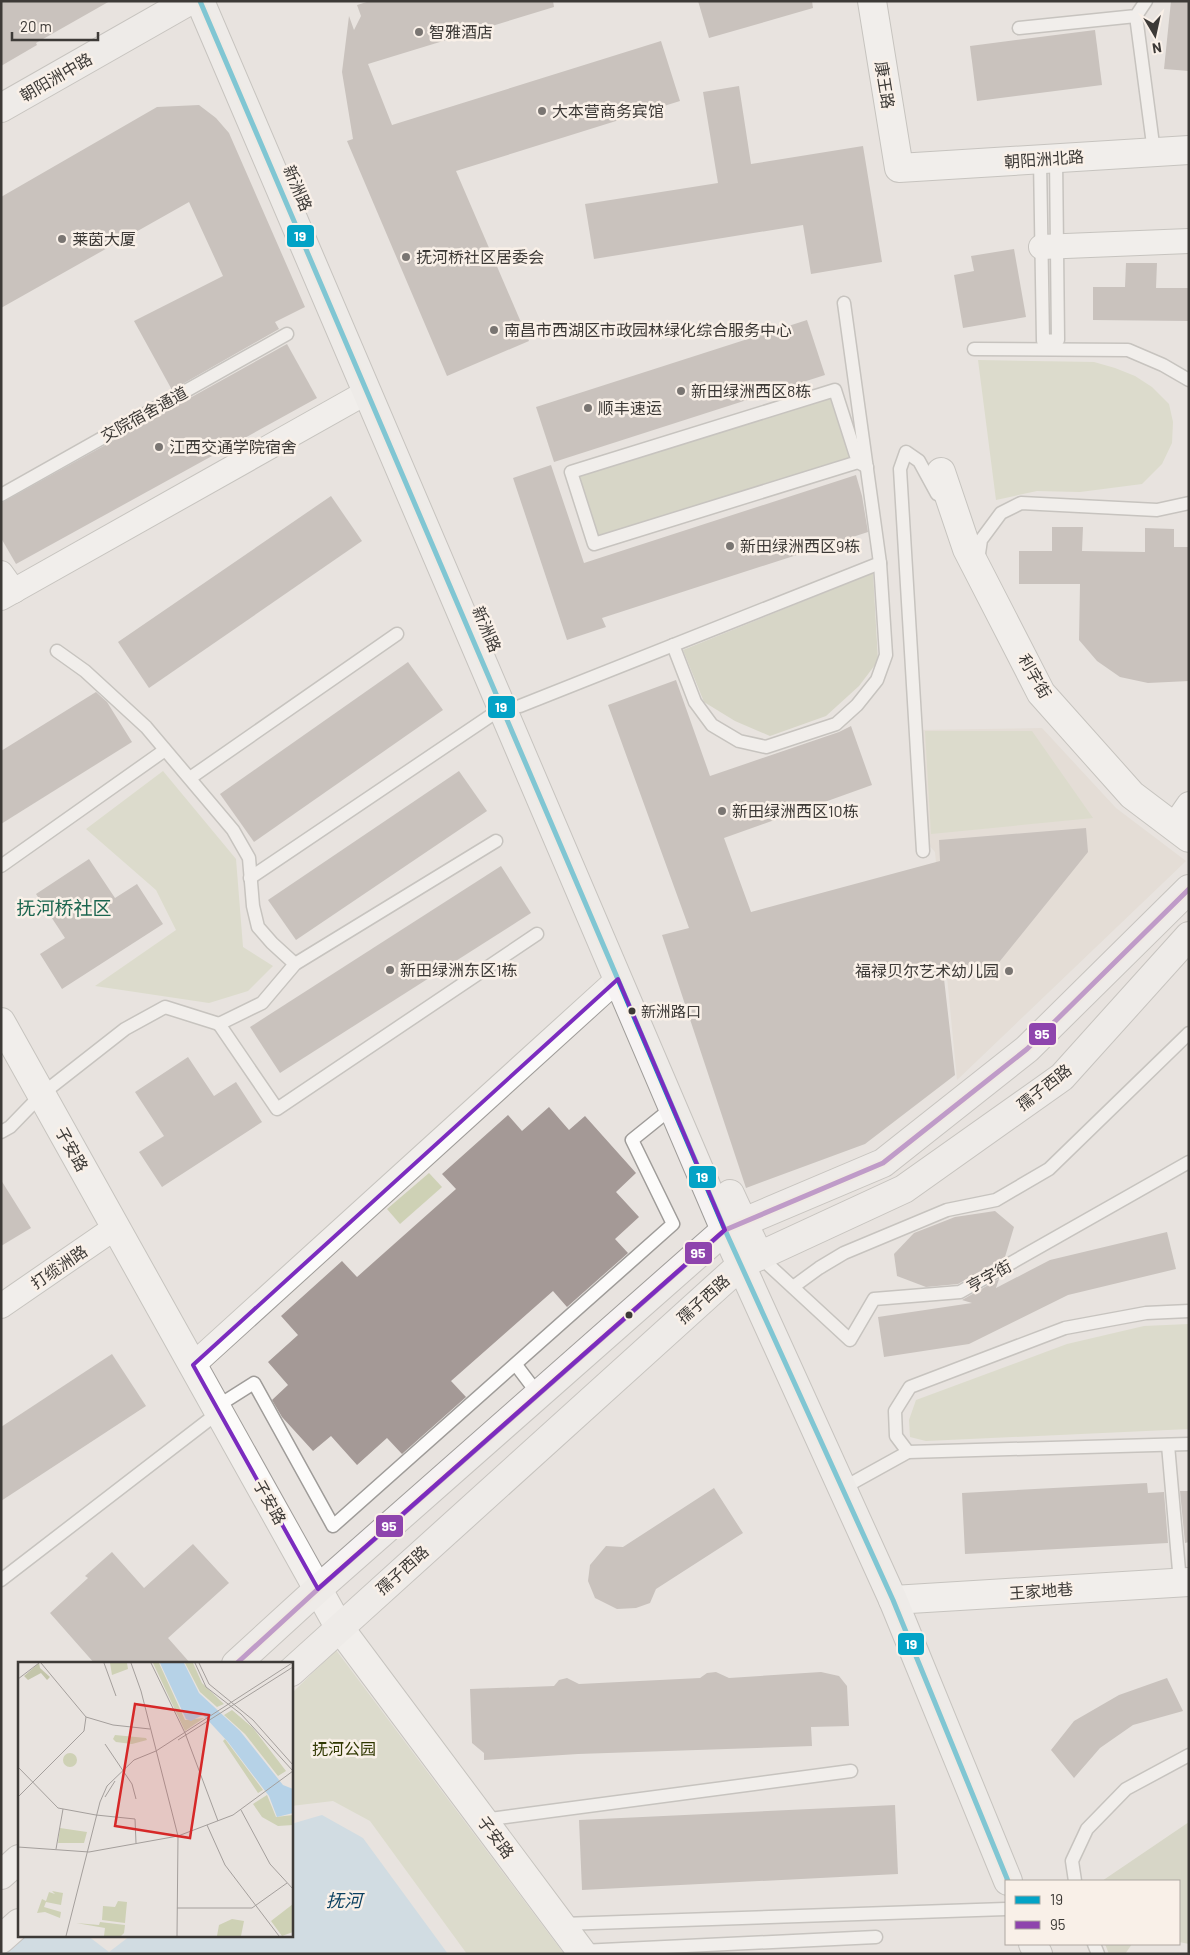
<svg xmlns="http://www.w3.org/2000/svg" width="1190" height="1955" font-family="Barlow,'Noto Sans SC',sans-serif">
  <style>
    .built { fill: #dfd5cc }
    .green { fill: #ced1b5 }
    .forest { fill: #c3c5aa }
    .water { fill: #b6d2e7 }
    .pier { fill: #e8e3df }
    .building { fill: #a49996 }
    .lines { fill: none; stroke-linecap: round; stroke-linejoin: round }
    .service-casing { stroke: #9f9c99; stroke-width: 15 }
    .minor-casing { stroke: #9f9c99; stroke-width: 26 }
    .tertiary-casing { stroke: #9f9c99; stroke-width: 30 }
    .secondary-casing { stroke: #9f9c99; stroke-width: 30 }
    .service { stroke: #fcfbfa; stroke-width: 12 }
    .minor { stroke: #fcfbfa; stroke-width: 24 }
    .tertiary { stroke: #fcfbfa; stroke-width: 28 }
    .secondary { stroke: #f6f3f3; stroke-width: 28 }
    .bus-1-casing { stroke: #f9f0e8; stroke-width: 9 }
    .bus-2-casing { stroke: #f9f0e8; stroke-width: 9 }
    .bus-1 { stroke: #03a3c6; stroke-width: 5 }
    .bus-2 { stroke: #8e44ad; stroke-width: 5 }
    .marked { fill: none; stroke: #7b2cbf; stroke-width: 4; stroke-linejoin: round }
    .poi-dot { fill: #797572; stroke: #f9f0e8; stroke-width: 2 }
    .bus-dot { fill: #3d3a37; stroke: #f9f0e8; stroke-width: 2 }
    .labels { text-anchor: middle; stroke-width: 5; stroke-linejoin: round; paint-order: stroke }
    .bus-label { font-size: 15px; fill: #3d3a37; stroke: #f9f0e8; text-anchor: start }
    .poi-label { font-size: 16px; fill: #3d3a37; stroke: #f9f0e8; text-anchor: start }
    .street-label { font-size: 16px; fill: #3d3a37; stroke: #f9f0e8 }
    .park-label { font-size: 16px; fill: #303700; stroke: #f9f0e8 }
    .water-label { font-size: 18px; font-style: italic; fill: #093f5f; stroke: #f9f0e8 }
    .quarter-label { font-size: 19px; fill: #1c6650; stroke: #f9f0e8 }
    .inset-road { fill: none; stroke: #a49f9c; stroke-width: 1 }
    .view { fill: #d62828; fill-opacity: 0.15; stroke: #d62828; stroke-width: 2.5 }
    .inset-edge { fill: none; stroke: #3d3a37; stroke-width: 2.5 }
    .line-badge { stroke: #f9f0e8; stroke-width: 2 }
    .badge-label { font-size: 14px; text-anchor: middle; font-weight: bold; fill: #fff }
  </style>
  <rect width="100%" height="100%" fill="#e8e3df"/>
  <path class="built" d="M1042,728L1116,808L1186,861L957,1080L935,852L927,843L917,730Z"/>
  <g class="green">
    <path d="M978,360L1094,362L1115,368L1135,376L1152,387L1169,404L1173,422L1172,443L1162,464L1142,484L1080,492L1037,491L996,500Z"/>
    <path d="M925,731H1032L1093,818L931,834Z"/>
    <path d="M163,771L236,859L243,947L273,966L248,991L209,1003L95,986L176,930L156,890L86,829Z"/>
    <path d="M429,1173L442,1187L400,1224L387,1209Z"/>
    <path d="M1189,1324V1429L926,1441L910,1437L909,1420L916,1400L1067,1344L1144,1326Z"/>
    <path d="M336,1650L564,1954H467L370,1821L333,1801L291,1806V1694Z"/>
  </g>
  <g class="forest">
    <path d="M836,391L857,461L595,544L573,474Z"/>
    <path d="M873,573L878,661L859,686L826,716L770,736L735,721L704,702L683,650Z"/>
    <path d="M1189,1822V1944L1179,1942V1881H1102Z"/>
    <path d="M1105,1944H1132L1125,1954H1109Z"/>
  </g>
  <path class="water" d="M322,1815L363,1838L448,1954H1L19,1936H88L109,1952L130,1936H291V1824Z"/>
  <path class="pier" d="M1,1869L19,1881V1936L2,1954Z"/>
  <g class="building">
    <path d="M1,1H110L36,43L37,45L1,66Z"/>
    <path d="M370,1H553L554,7L368,64L392,125L661,41L680,101L456,171L529,341L447,376L347,141L353,139L342,72L349,16L354,30L361,16L357,5Z"/>
    <path d="M698,1H812L813,8L709,38Z"/>
    <path d="M1171,1H1189V71L1164,69Z"/>
    <path d="M1095,30L1102,85L977,101L970,46Z"/>
    <path d="M739,86L751,164L863,146L882,262L811,274L803,225L594,259L585,204L718,183L703,92Z"/>
    <path d="M199,105L216,118L229,133L305,307L275,322L279,329L172,390L134,321L223,276L189,202L1,308V197L157,107Z"/>
    <path d="M1014,249L1026,317L963,328L954,275L974,271L971,256Z"/>
    <path d="M1126,263H1157L1156,288H1189V321L1093,320V287H1125Z"/>
    <path d="M807,320L825,375L554,462L536,407Z"/>
    <path d="M287,344L317,398L16,564L1,538V503Z"/>
    <path d="M551,465L584,563L856,475L862,496L868,532L602,618L606,627L567,640L513,478Z"/>
    <path d="M331,496L362,541L149,688L118,642Z"/>
    <path d="M1052,527H1083L1082,551L1145,552V528L1174,529V547H1189V681L1148,683L1120,677L1097,661L1079,640L1080,584H1019V551H1052Z"/>
    <path d="M408,662L443,710L254,842L220,794Z"/>
    <path d="M676,680L710,776L839,732L851,726L872,785L724,838L751,912L940,861L939,840L1086,828L1088,852L996,966L943,970L955,1075L865,1144L746,1188L662,935L689,928L608,705Z"/>
    <path d="M96,692L107,702L132,742L1,824V751Z"/>
    <path d="M459,771L487,811L296,940L268,900Z"/>
    <path d="M89,859L115,898L137,884L163,924L62,989L40,954L65,938L36,894Z"/>
    <path d="M501,866L531,913L280,1073L250,1027Z"/>
    <path d="M188,1057L214,1096L236,1082L262,1122L162,1187L139,1152L164,1136L135,1092Z"/>
    <path d="M549,1107L569,1130L585,1116L636,1173L616,1192L639,1217L615,1239L628,1253L567,1307L553,1291L451,1381L466,1397L402,1454L387,1438L357,1465L331,1436L313,1451L282,1417L272,1400L288,1385L268,1362L298,1335L281,1316L342,1261L357,1277L456,1189L442,1174L508,1115L522,1131Z"/>
    <path d="M1,1180L31,1228L1,1246Z"/>
    <path d="M995,1211L1014,1227L1005,1257L958,1284L926,1287L897,1276L894,1254L914,1233L955,1217Z"/>
    <path d="M1167,1232L1176,1269L1068,1295L969,1344L884,1357L878,1317L972,1303L962,1300L999,1279L996,1288L1050,1260Z"/>
    <path d="M112,1354L146,1406L1,1501V1427Z"/>
    <path d="M1147,1483L1148,1493L1164,1492L1168,1543L965,1554L962,1493Z"/>
    <path d="M714,1488L743,1533L656,1589L650,1603L636,1608L617,1609L595,1598L588,1581L590,1565L606,1546L623,1547Z"/>
    <path d="M1180,1491H1189V1542L1185,1543Z"/>
    <path d="M193,1544L229,1583L168,1638L191,1664H95L50,1613L88,1578L85,1576L112,1552L144,1588Z"/>
    <path d="M716,1672L729,1678L821,1672L839,1676L847,1686L849,1726L811,1727L812,1746L578,1754L484,1760V1753L472,1743L470,1689L554,1686L559,1680L567,1678L579,1684L700,1678L707,1673Z"/>
    <path d="M1167,1678L1183,1711L1133,1725L1100,1748L1074,1778L1051,1750L1074,1721L1119,1695Z"/>
    <path d="M895,1805L898,1874L582,1890L579,1820Z"/>
  </g>
  <g class="lines">
    <g class="service-casing">
      <g id="service">
        <path d="M1136,16L1154,152"/>
        <path d="M1019,28L1136,16L1146,1"/>
        <path d="M1040,159L1043,341L1058,340L1056,158"/>
        <path d="M974,349L1128,350L1163,365L1189,380"/>
        <path d="M858,462L594,544L571,472L835,390L858,462L867,467"/>
        <path d="M1,495L287,334"/>
        <path d="M978,560L981,540L1001,513L1021,503L1157,510L1189,503"/>
        <path d="M673,645L695,702L712,725L739,741L766,747L836,724L857,705L877,680L886,655L880,563"/>
        <path d="M57,651L85,671L146,727L233,830L249,858L253,906L258,927L272,943L295,964"/>
        <path d="M520,706L880,563L844,303"/>
        <path d="M190,778L397,634"/>
        <path d="M923,851L900,469L906,452L919,461L937,494"/>
        <path d="M1,866L165,750"/>
        <path d="M250,878L502,708"/>
        <path d="M219,1024L277,1109L537,934"/>
        <path d="M1,1132L10,1127L42,1094L125,1029L165,1007L219,1024L262,1003L295,964L496,841"/>
        <path d="M759,1256L850,1340L874,1299L960,1292L1189,1162"/>
        <path d="M793,1287L819,1268L844,1253L947,1210L996,1200L1049,1169L1189,1033"/>
        <path d="M516,1365L538,1394"/>
        <path d="M216,1407L254,1383L333,1526L673,1224L632,1140L673,1107"/>
        <path d="M1168,1445L1180,1582"/>
        <path d="M908,1452L896,1436L895,1411L910,1387L1065,1328L1146,1313L1189,1311"/>
        <path d="M843,1488L908,1452L1189,1444"/>
        <path d="M1,1580L219,1412"/>
        <path d="M483,1820L851,1771"/>
        <path d="M1075,1881L1072,1861L1087,1829L1126,1789L1189,1755"/>
        <path d="M562,1924L1006,1909"/>
        <path d="M1094,1944L1098,1954"/>
        <path d="M581,1951L876,1937"/>
      </g>
    </g>
    <g class="minor-casing">
      <g id="minor">
        <path d="M1041,247L1189,241"/>
        <path d="M1,573L14,591"/>
        <path d="M1,598L367,392"/>
        <path d="M1173,827L1189,804"/>
        <path d="M1,1306L116,1227"/>
        <path d="M193,1365L618,979"/>
      </g>
    </g>
    <g class="tertiary-casing">
      <g id="tertiary">
        <path d="M872,1L899,168L1189,150"/>
        <path d="M941,472L967,549L1041,693L1132,795L1189,838"/>
        <path d="M1,1022L339,1627L583,1954"/>
        <path d="M893,1600L1189,1582"/>
      </g>
    </g>
    <g class="secondary-casing">
      <g id="secondary">
        <path d="M200,1L725,1230L893,1600L1008,1881"/>
        <path d="M1,108L189,1"/>
        <path d="M730,1194L759,1256"/>
        <path d="M236,1664L318,1589L725,1230L883,1163L1027,1049L1189,889"/>
        <path d="M291,1672L742,1264L904,1189L1062,1077L1189,936"/>
        <path d="M1,1875L19,1859"/>
        <path d="M1,1939L19,1923"/>
        <path d="M1033,1944L1038,1954"/>
      </g>
    </g>
    <use href="#service" class="service"/>
    <use href="#minor" class="minor"/>
    <use href="#tertiary" class="tertiary"/>
    <use href="#secondary" class="secondary"/>
    <g class="bus-1-casing">
      <path id="bus-1" d="M200,1L725,1230L893,1600L1008,1881"/>
    </g>
    <g class="bus-2-casing">
      <path id="bus-2" d="M236,1664L318,1589L725,1230L883,1163L1027,1049L1189,889"/>
    </g>
    <use href="#bus-1" class="bus-1"/>
    <use href="#bus-2" class="bus-2"/>
  </g>
  <path d="M0 0H1190V1955H0ZM618,979L725,1230L318,1589L193,1365Z" fill="#e8e3df" fill-opacity=".55" fill-rule="evenodd"/>
  <path class="marked" d="M618,979L725,1230L318,1589L193,1365Z"/>
  <g class="poi-dot">
    <circle cx="419" cy="32" r="5"/>
    <circle cx="542" cy="111" r="5"/>
    <circle cx="62" cy="239" r="5"/>
    <circle cx="406" cy="257" r="5"/>
    <circle cx="494" cy="330" r="5"/>
    <circle cx="681" cy="391" r="5"/>
    <circle cx="588" cy="408" r="5"/>
    <circle cx="159" cy="447" r="5"/>
    <circle cx="730" cy="546" r="5"/>
    <circle cx="722" cy="811" r="5"/>
    <circle cx="390" cy="970" r="5"/>
    <circle cx="1009" cy="971" r="5"/>
  </g>
  <g class="bus-dot">
    <circle cx="632" cy="1011" r="4.5"/>
    <circle cx="629" cy="1315" r="4.5"/>
  </g>
  <g class="labels">
    <g class="bus-label">
      <text x="641" y="1017">新洲路口</text>
    </g>
    <g class="poi-label">
      <text x="429" y="38">智雅酒店</text>
      <text x="552" y="117">大本营商务宾馆</text>
      <text x="72" y="245">莱茵大厦</text>
      <text x="416" y="263">抚河桥社区居委会</text>
      <text x="504" y="336">南昌市西湖区市政园林绿化综合服务中心</text>
      <text x="691" y="397">新田绿洲西区8栋</text>
      <text x="598" y="414">顺丰速运</text>
      <text x="169" y="453">江西交通学院宿舍</text>
      <text x="740" y="552">新田绿洲西区9栋</text>
      <text x="732" y="817">新田绿洲西区10栋</text>
      <text x="400" y="976">新田绿洲东区1栋</text>
      <text x="999" y="977" text-anchor="end">福禄贝尔艺术幼儿园</text>
    </g>
    <g class="street-label">
      <text transform="translate(56 77) rotate(-30)" y="6">朝阳洲中路</text>
      <text transform="translate(885 85) rotate(81)" y="6">康王路</text>
      <text transform="translate(1044 159) rotate(-4)" y="6">朝阳洲北路</text>
      <text transform="translate(298 188) rotate(67)" y="6">新洲路</text>
      <text transform="translate(144 414) rotate(-29)" y="6">交院宿舍通道</text>
      <text transform="translate(487 629) rotate(67)" y="6">新洲路</text>
      <text transform="translate(1035 676) rotate(60)" y="6">利字街</text>
      <text transform="translate(1044 1087) rotate(-38)" y="6">孺子西路</text>
      <text transform="translate(72 1149) rotate(61)" y="6">子安路</text>
      <text transform="translate(59 1267) rotate(-34)" y="6">打缆洲路</text>
      <text transform="translate(989 1276) rotate(-29)" y="6">亨字街</text>
      <text transform="translate(703 1299) rotate(-42)" y="6">孺子西路</text>
      <text transform="translate(270 1502) rotate(61)" y="6">子安路</text>
      <text transform="translate(402 1570) rotate(-42)" y="6">孺子西路</text>
      <text transform="translate(1041 1591) rotate(-4)" y="6">王家地巷</text>
      <text transform="translate(496 1837) rotate(53)" y="6">子安路</text>
    </g>
    <g class="park-label">
      <text x="344" y="1755">抚河公园</text>
    </g>
    <g class="water-label">
      <text x="344" y="1907">抚河</text>
    </g>
    <g class="quarter-label">
      <text x="64" y="915">抚河桥社区</text>
    </g>
  </g>
  <g transform="translate(18 1662)">
    <rect width="275" height="275" fill="#e8e3df"/>
    <path d="M92,1H109L110,7L94,13ZM135,1H141L167,58L186,56L167,69ZM167,1H175L184,21L206,42L199,45L182,30ZM214,48L235,66L268,109L260,114L227,72L206,53ZM97,73L128,76L129,78L114,82L98,80L95,77ZM207,77L245,128L240,131L205,79ZM45 98a7 7 0 1 1 14 0a7 7 0 1 1-14 0ZM249,133L258,155L275,153V163L260,164L244,155L235,142ZM42,166L69,170L66,181H40ZM34,229L45,231L43,243L28,240L26,245L43,250L42,256L27,250L19,251L24,237L28,239L31,230L37,232ZM100,239L109,240L107,261L84,258L85,244L97,245ZM275,242V270L264,274L253,259ZM214,257L226,259L223,274H199L201,263ZM82,260L107,263L106,271L103,274H86L87,266L58,261L81,263Z" fill="#ced1b5"/>
    <path d="M21,1L22,6L32,15L29,18L23,11L10,18L6,14Z" fill="#c3c5aa"/>
    <path d="M142,1H166L181,31L222,69L265,123L275,127V151L259,155L251,134L210,80L185,53L173,59L168,57Z" fill="#b6d2e7"/>
    <path class="inset-road" d="M23,1L68,55M86,1L98,34M113,1L123,29L160,174L159,274M133,1L167,71L200,159M177,1L188,25L223,52L275,109M181,1L191,22L235,58L275,103M0,17L21,1M68,55L95,63L132,67M160,78L275,5M87,82L114,122L118,137M0,105L40,146L78,153M0,135L66,69L68,55M87,135L97,119M223,148L252,202L275,227M78,153L117,157L118,181M189,163L207,203L261,274M0,185L71,190L160,174L215,153L275,109M38,187L45,147M159,246H234L269,221M48,274L82,140L89,124L116,98L138,89L274,1"/>
    <path class="view" d="M117,42L191,53L172,176L97,164Z"/>
    <rect width="275" height="275" class="inset-edge"/>
  </g>
  <g class="line-badge">
    <rect x="286" y="224" width="29" height="24" rx="5" fill="#03a3c6"/>
    <rect x="487" y="695" width="29" height="24" rx="5" fill="#03a3c6"/>
    <rect x="1028" y="1022" width="29" height="24" rx="5" fill="#8e44ad"/>
    <rect x="688" y="1165" width="29" height="24" rx="5" fill="#03a3c6"/>
    <rect x="684" y="1241" width="29" height="24" rx="5" fill="#8e44ad"/>
    <rect x="375" y="1514" width="29" height="24" rx="5" fill="#8e44ad"/>
    <rect x="897" y="1632" width="28" height="24" rx="5" fill="#03a3c6"/>
  </g>
  <g class="badge-label">
    <text x="300" y="241">19</text>
    <text x="501" y="712">19</text>
    <text x="1042" y="1039">95</text>
    <text x="702" y="1182">19</text>
    <text x="698" y="1258">95</text>
    <text x="389" y="1531">95</text>
    <text x="911" y="1649">19</text>
  </g>
  <rect width="1190" height="1955" fill="none" stroke="#3d3a37" stroke-width="5"/>
  <rect x="1005" y="1880" width="175" height="65" fill="#f9f0e8" stroke="#aea7a1"/>
  <rect x="1015" y="1896" width="25" height="8" fill="#03a3c6" stroke="#aea7a1"/>
  <text x="1050" y="1905" font-size="15" fill="#3d3a37">19</text>
  <rect x="1015" y="1921" width="25" height="8" fill="#8e44ad" stroke="#aea7a1"/>
  <text x="1050" y="1930" font-size="15" fill="#3d3a37">95</text>
  <g transform="translate(1155 35) rotate(171)" stroke="#f9f0e8" stroke-width="4" paint-order="stroke">
  <path d="M0-4L9 19L0 12L-9 19Z" fill="#3d3a37"/>
  <text y="-8" font-size="14" font-weight="bold" text-anchor="middle" fill="#3d3a37">N</text>
  </g>
  <path d="M12 32v8h86v-8" fill="none" stroke="#3d3a37" stroke-width="2.5"/>
  <text x="20" y="32" font-size="15" fill="#3d3a37" stroke="#f9f0e8" stroke-width="4" paint-order="stroke">20 m</text>
</svg>
